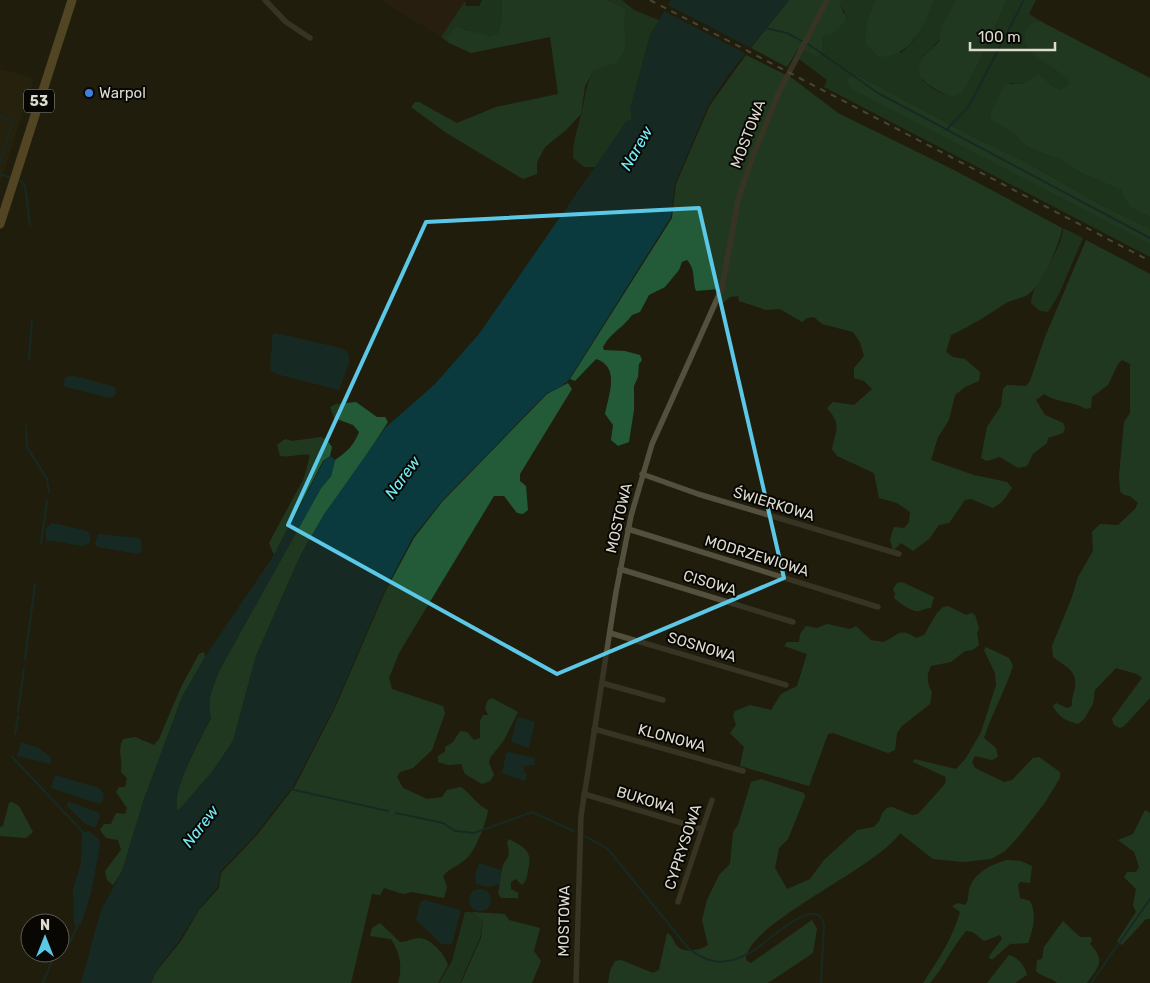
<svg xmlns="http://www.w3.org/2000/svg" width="1150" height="983" font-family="Rubik,sans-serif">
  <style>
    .built { fill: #2a260e }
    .industrial { fill: #2f2016 }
    .green { fill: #1a4f2f }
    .forest { fill: #235a38 }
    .water { fill: #0a3a3e }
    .pier { fill: #201d0c }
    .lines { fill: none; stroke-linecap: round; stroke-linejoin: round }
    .stream { stroke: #0a3a3e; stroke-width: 2 }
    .minor { stroke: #53503e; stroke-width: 5.5 }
    .primary { stroke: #8d773f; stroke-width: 9 }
    .rail { stroke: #797768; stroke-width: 2; stroke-dasharray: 6 6; stroke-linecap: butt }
    .marked { fill: none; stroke: #5ac8e6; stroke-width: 4; stroke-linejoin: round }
    .shop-dot { fill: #3f7fe0; stroke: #080703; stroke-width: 2 }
    .labels { text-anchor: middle; stroke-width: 4; stroke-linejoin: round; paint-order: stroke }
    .shield { fill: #080703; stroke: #9d9b92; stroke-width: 1 }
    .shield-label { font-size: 14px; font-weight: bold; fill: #dddbd0 }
    .poi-label { font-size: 15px; fill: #dddbd0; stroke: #080703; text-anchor: start }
    .street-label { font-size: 15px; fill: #dddbd0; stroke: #080703 }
    .water-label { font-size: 16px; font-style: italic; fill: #73eef9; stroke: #080703 }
  </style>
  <rect width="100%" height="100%" fill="#201d0c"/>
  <path class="built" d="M0,69L34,78L0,184Z"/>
  <path class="industrial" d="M380,0H466L441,37Z"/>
  <g class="green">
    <path d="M482,0H502V20L498,34C486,38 476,34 465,29L446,38L449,43L441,37L465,1L466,6H479Z"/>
    <path d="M607,0H622L634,10L659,20L650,35L630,110L632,113L631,120L626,122L596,167H584L573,158C573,140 577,131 581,115C586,96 584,89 594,70L617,63L626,48L624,22L626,9Z"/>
    <path d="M842,0H875L868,18L901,53L914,40L935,0H955L953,9L940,31V39L924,56L922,80L933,89L952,97L962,92L978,64L1007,0H1036L1029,14L1040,21L1031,23L1026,30L1068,78V85L1060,89L1052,86L1039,74L1022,84L1010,83L992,119L1017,135L1021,142L1031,149L1058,158L1083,174L1121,190L1129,207L1150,217V229L1101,205L1024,161L975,138L857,75L847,81L853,89L1150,244V257L824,87L827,80L799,59L803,48L821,43L822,36L845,13L840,4Z"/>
    <path d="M1063,228L1083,238L1059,294L1048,312L1040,311L1031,303C1033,277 1061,257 1063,228Z"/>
    <path d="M465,912H470L483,921L480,938L460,983H439L452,961Z"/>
  </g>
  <g class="forest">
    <path d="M502,0H607L626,9L624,22L626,48L617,63L594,70L585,86L581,114L566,130L545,147L537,162V174L523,179L445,132L411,107L415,102H419L457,123L496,107L558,94L550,37L471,53L449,43L446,38L455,27L489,36L498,34L502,20Z"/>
    <path d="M789,0H842L840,4L846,20L834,33L822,36V53L817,57L802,48L798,49L787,67L751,48Z"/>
    <path d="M875,0H935C921,27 913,56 879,57L865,43L868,18Z"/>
    <path d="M955,0H1007L978,64L962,93L952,97C934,88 906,79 926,54C930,50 937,44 940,40C940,39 940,33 940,32C943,21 952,12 955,0Z"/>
    <path d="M1040,21L1150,78V217L1129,207L1121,190L1083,174L1058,158L1031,149L1021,142L1017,135L992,120L990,115L1005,84H1022L1039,74L1052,86L1060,89L1068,85V78L1032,53L1024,41L1026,30L1031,23Z"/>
    <path d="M746,55L792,78L838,113L954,170L1062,228C1061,242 1041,284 1030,293C1024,298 1015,299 1008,302C989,314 971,326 951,335L946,352L953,357L965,359L980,372L979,381L965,387L955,395L949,420L938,437L931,460L974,475L1007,482L1012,488L1002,502L993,508L971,499L965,500L949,523L939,525L929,539L913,551L901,543L893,551L890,539L894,527L904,528L909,522L910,512L897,503L879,498L874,473L837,456L832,449C836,429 842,425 827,408L833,402L854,405L872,389L864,381L854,378V368L864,356L860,342L853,332L822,324L814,317L807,318L802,322L780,309L766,310L739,301L738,296L730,297L721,305L719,289L696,291C692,279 696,270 687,260L682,262L679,270L665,287L649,295L640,312L632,315C623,328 611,332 603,347L604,350L625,351L640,355L642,360L639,364L638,377L634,386V410L629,442L618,446L611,440L613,425L605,414C608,396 621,367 596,359L575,381L570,379L672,218L676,184L710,105Z"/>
    <path d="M857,75L975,138L1024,161L1101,205L1150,229V244L852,89L847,81L849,77Z"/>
    <path d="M1086,240L1150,274V698L1124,726L1120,728L1114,725L1112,719L1142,678L1137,674L1116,668L1095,690L1093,704L1084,719L1078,724C1067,721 1058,717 1053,706L1056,703L1067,708L1072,706C1071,698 1074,694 1075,687C1078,670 1064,666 1053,657L1052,646L1072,597L1078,577L1093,551L1092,532L1100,524L1118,525L1135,509L1138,503L1130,496L1124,495L1120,491L1119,476L1124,422L1130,413V364L1122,360L1118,364L1108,385L1092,397L1091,408L1086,409C1073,401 1057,403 1044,394L1036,400L1045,415L1063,423L1065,428L1063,433L1048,438L1047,443L1033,454L1027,466L1018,468L1000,457L987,461L981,458L987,427L1001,406L1003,389L1007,385L1026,386L1030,381L1045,337Z"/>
    <path d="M568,383L572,389L520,474V481L526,486L528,510L523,514L517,513L504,496H494L399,653L389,678L392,689L443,706L445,713L432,750L413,768L400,772L397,777L403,788L427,799L442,797L447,790L461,787C471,794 477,805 488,810C487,821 476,849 468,857C461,865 450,867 443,876L447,887L444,898L412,892L403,894L384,888L380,895L372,894L351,983H151L156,972L181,941L199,910L219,888L221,873L257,835L295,786L335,708L385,592L414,538L442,502L547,394Z"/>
    <path d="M356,402L377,417H385L388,422L351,479L325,513L301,554L256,656L233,741L212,772L178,811C169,793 202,737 211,718C206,701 213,687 219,671L321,488L331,476L335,460C347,452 354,445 359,432L353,425L334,418L330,407L336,404Z"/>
    <path d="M321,437L327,440L332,447L330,456L323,461L274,555L269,543L304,478L310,455C299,453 290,458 280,456L277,445L285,439L292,441Z"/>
    <path d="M902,582L934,597L931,608C926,608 923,610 919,611C913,613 898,602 894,598L895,594L893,589L897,583Z"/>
    <path d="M948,606L966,615L972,613L975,615L979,628L977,633L979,645L973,650L965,651L951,662L931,666C926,676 927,683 932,692L930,704L902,726L897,733L895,750L888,753L833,733L828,734L809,786L740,766L744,747L730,733L736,725L733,715L735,711L750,705L771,710L781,694L797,686L807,654L784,646L787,642H799L800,634L806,626L817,628L827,624L850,629L856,626L871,640L883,642C898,637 898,626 916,638L924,635L937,613L943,607Z"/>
    <path d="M986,647L1009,658L1013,666C1005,691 992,713 984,738L996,748L998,757L992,760L975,756L972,762L975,768L1004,782L1012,780L1033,758L1039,757L1060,772V778L1044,804L1019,836L1005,851L991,859L963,862L933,859L900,833C876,869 745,924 746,960L751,963L812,920L817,929L813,953L771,981L767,983H608L610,971L615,961L621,960L653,973L659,970L667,933C673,936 673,941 677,946C684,954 701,950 708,945L702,920L707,900L719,875L730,864L733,832L738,825L751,782L761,779L804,793L805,797L788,839L779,848L775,868L787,889L810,879L824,860L857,830L874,827L880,820L882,813L887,808L892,807L912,815L918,814L945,784L946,777L913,762L914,759L956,769L966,758L981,732L996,685L995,673L984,650Z"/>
    <path d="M204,652L205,657L182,697L144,799L122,871L113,885L107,880L105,871L121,850L118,840L106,838L100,830L104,824H111L116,813L125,814L127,808L116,792L119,787H125L127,778L121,772C123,760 117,751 123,739L135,737L154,745L159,739L181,687L199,654Z"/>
    <path d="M492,698L518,712L504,740L490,758L489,763L494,775L490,781L482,784L465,774L461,764L448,765L438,762V756L445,752V747L453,742L460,731L467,732L474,740L480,738V721L483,715H488L485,708L488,700Z"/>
    <path d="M12,802L19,806L33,832L26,838L0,836V827L3,826L9,803Z"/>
    <path d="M1145,810L1150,813V919H1146L1122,945L1117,941L1136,912L1133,905L1136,889L1124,877L1127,872H1136L1139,867L1134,852L1118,840L1133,834Z"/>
    <path d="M509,839C525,848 533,851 528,870C527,876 527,880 522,885L516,879L511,882V889L518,893V898H501L498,893C500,886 500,877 502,869C505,856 512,861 507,842Z"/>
    <path d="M1007,860L1021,861L1032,866L1030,883L1020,882L1018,885L1020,898L1030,901C1037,914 1033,930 1028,943L1010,944L993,959H990L989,956L1002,939L1000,935L984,941L973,932L966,931C952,947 944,967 930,983H923C938,960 953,938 960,912L952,906L958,903L965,905C970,899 967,894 970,887C975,872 993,864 1007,860Z"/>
    <path d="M471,912L505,914L509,920L540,928L534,951L541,961L532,983H461L481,938L483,921Z"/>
    <path d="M1063,921L1080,937H1091L1092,941L1090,944C1106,961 1099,966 1087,983H1057C1051,977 1043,978 1036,971L1037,960L1042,959L1044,947Z"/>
    <path d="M380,923L400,942C407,942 413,938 419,938C431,938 445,955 448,965L438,983H398C403,966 400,953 391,939L370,936L372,928Z"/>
    <path d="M1009,955C1018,957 1025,966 1027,975L1015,983H987Z"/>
  </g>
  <g class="water">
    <path d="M671,0H789L729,74L709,104L675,183L671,217L568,381L557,389L547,393L442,501L413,537L384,592L334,708L294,785L256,834L220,872L218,887L199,909L179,941L156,971L150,983H81L101,910L122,871L144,799L182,697L205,657L274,555L324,461L330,456L335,460L331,476L321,488L219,671C213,687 206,701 211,718C202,736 169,793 178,811L212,772L233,741L256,656L301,554L325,513L385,428L435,384L479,334L626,122L631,120L632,114L630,110L650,35Z"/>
    <path d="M275,333L337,347L347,351L350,361L339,390L276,374L271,371C268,358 275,347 271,336Z"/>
    <path d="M72,375L115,387L116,393L113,397L109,398L63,386L65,378Z"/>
    <path d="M52,523L87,531L90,534V543L83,546L46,540V529Z"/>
    <path d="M98,534L139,538L141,540L142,550L138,554L98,547L95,544Z"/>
    <path d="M520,717L535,722L529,748L511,742L517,718Z"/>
    <path d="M21,742L39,748L51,758V764L17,756Z"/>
    <path d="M509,752L535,758V765L524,766V772L527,775L525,781L502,773L506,754Z"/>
    <path d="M55,775L99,788L104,794L102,802L96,803L51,788Z"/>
    <path d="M70,802L99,813L100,817L95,828L84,823L67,806V803Z"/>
    <path d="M89,831L99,839L100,846L91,893L81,924L77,926L74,924L73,890L81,863L82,835L83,832Z"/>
    <path d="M479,863L501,870L500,884L488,887L476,884L475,875Z"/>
    <circle cx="480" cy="900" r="11"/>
    <path d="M424,900L461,910L452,944H441L416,920L420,903Z"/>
  </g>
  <path class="pier" d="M666,4L753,49L748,55L662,10Z"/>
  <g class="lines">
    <g class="stream">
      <path d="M765,28L787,33L811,46L878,93L1150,238"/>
      <path d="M0,116L13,121L0,162"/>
      <path d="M947,129L969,106L1024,0"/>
      <path d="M0,174L9,177"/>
      <path d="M20,181L25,186L30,225"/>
      <path d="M29,360L32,321"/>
      <path d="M26,426L27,447L47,479L49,492"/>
      <path d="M41,543L47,501"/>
      <path d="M25,659L35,585"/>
      <path d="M18,712L24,668"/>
      <path d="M15,734L18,717"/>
      <path d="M12,757L83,832"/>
      <path d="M290,789L388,811"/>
      <path d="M396,813L443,823L455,831L474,833L532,812L574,831"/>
      <path d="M583,835L608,849L688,948C700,957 712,964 728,961C735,960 747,955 753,951C765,944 820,890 824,926L821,983"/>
      <path d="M60,950L70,942L77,926"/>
      <path d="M43,983L55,953"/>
      <path d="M1091,983L1150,899"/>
    </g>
    <g class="minor">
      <path d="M265,0L286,22L310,38"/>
      <path d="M642,474L698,494L899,554"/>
      <path d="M628,529L878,607"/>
      <path d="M620,569L793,622"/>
      <path d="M610,633L786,685"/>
      <path d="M602,683L663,700"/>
      <path d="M594,729L743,771"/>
      <path d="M584,794L702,829"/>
      <path d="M678,902L712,800"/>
      <path d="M576,983L581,816L616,592L631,516L652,444L722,288L738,200L752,158L779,92L827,0"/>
    </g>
    <path class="primary" d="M0,224L72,0"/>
    <path class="rail" d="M650,0L1150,261"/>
  </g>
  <path d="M0 0H1150V983H0ZM699,208L784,578L557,674L288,525L426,222Z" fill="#201d0c" fill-opacity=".55" fill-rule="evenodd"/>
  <path class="marked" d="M699,208L784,578L557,674L288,525L426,222Z"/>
  <circle class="shop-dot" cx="89" cy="93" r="5"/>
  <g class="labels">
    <rect class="shield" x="24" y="89.5" width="30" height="23" rx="4"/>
    <g class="shield-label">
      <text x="39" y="106">53</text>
    </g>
    <g class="poi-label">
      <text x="99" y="98">Warpol</text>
    </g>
    <g class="street-label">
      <text transform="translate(748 134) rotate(-69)" y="5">MOSTOWA</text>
      <text transform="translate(774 504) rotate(17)" y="5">ŚWIERKOWA</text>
      <text transform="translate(619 518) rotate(-77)" y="5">MOSTOWA</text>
      <text transform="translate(757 556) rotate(17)" y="5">MODRZEWIOWA</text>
      <text transform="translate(710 583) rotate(17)" y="5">CISOWA</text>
      <text transform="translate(702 647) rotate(17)" y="5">SOSNOWA</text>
      <text transform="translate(672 738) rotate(15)" y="5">KLONOWA</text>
      <text transform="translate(646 800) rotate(17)" y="5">BUKOWA</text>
      <text transform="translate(683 847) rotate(-72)" y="5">CYPRYSOWA</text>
      <text transform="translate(564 921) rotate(-89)" y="5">MOSTOWA</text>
    </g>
    <g class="water-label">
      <text transform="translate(636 148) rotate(-60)" y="6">Narew</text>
      <text transform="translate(402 477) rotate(-54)" y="6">Narew</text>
      <text transform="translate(200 826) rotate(-52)" y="6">Narew</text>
    </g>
  </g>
  <g transform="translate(45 938)"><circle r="24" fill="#080703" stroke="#5d5c55"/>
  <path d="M0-4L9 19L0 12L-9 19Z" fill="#5ac8e6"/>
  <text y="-8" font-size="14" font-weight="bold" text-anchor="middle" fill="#dddbd0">N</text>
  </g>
  <path d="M970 42v8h85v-8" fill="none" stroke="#dddbd0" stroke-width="2.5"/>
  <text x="978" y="42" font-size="15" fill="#dddbd0" stroke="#080703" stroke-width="4" paint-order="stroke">100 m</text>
</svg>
